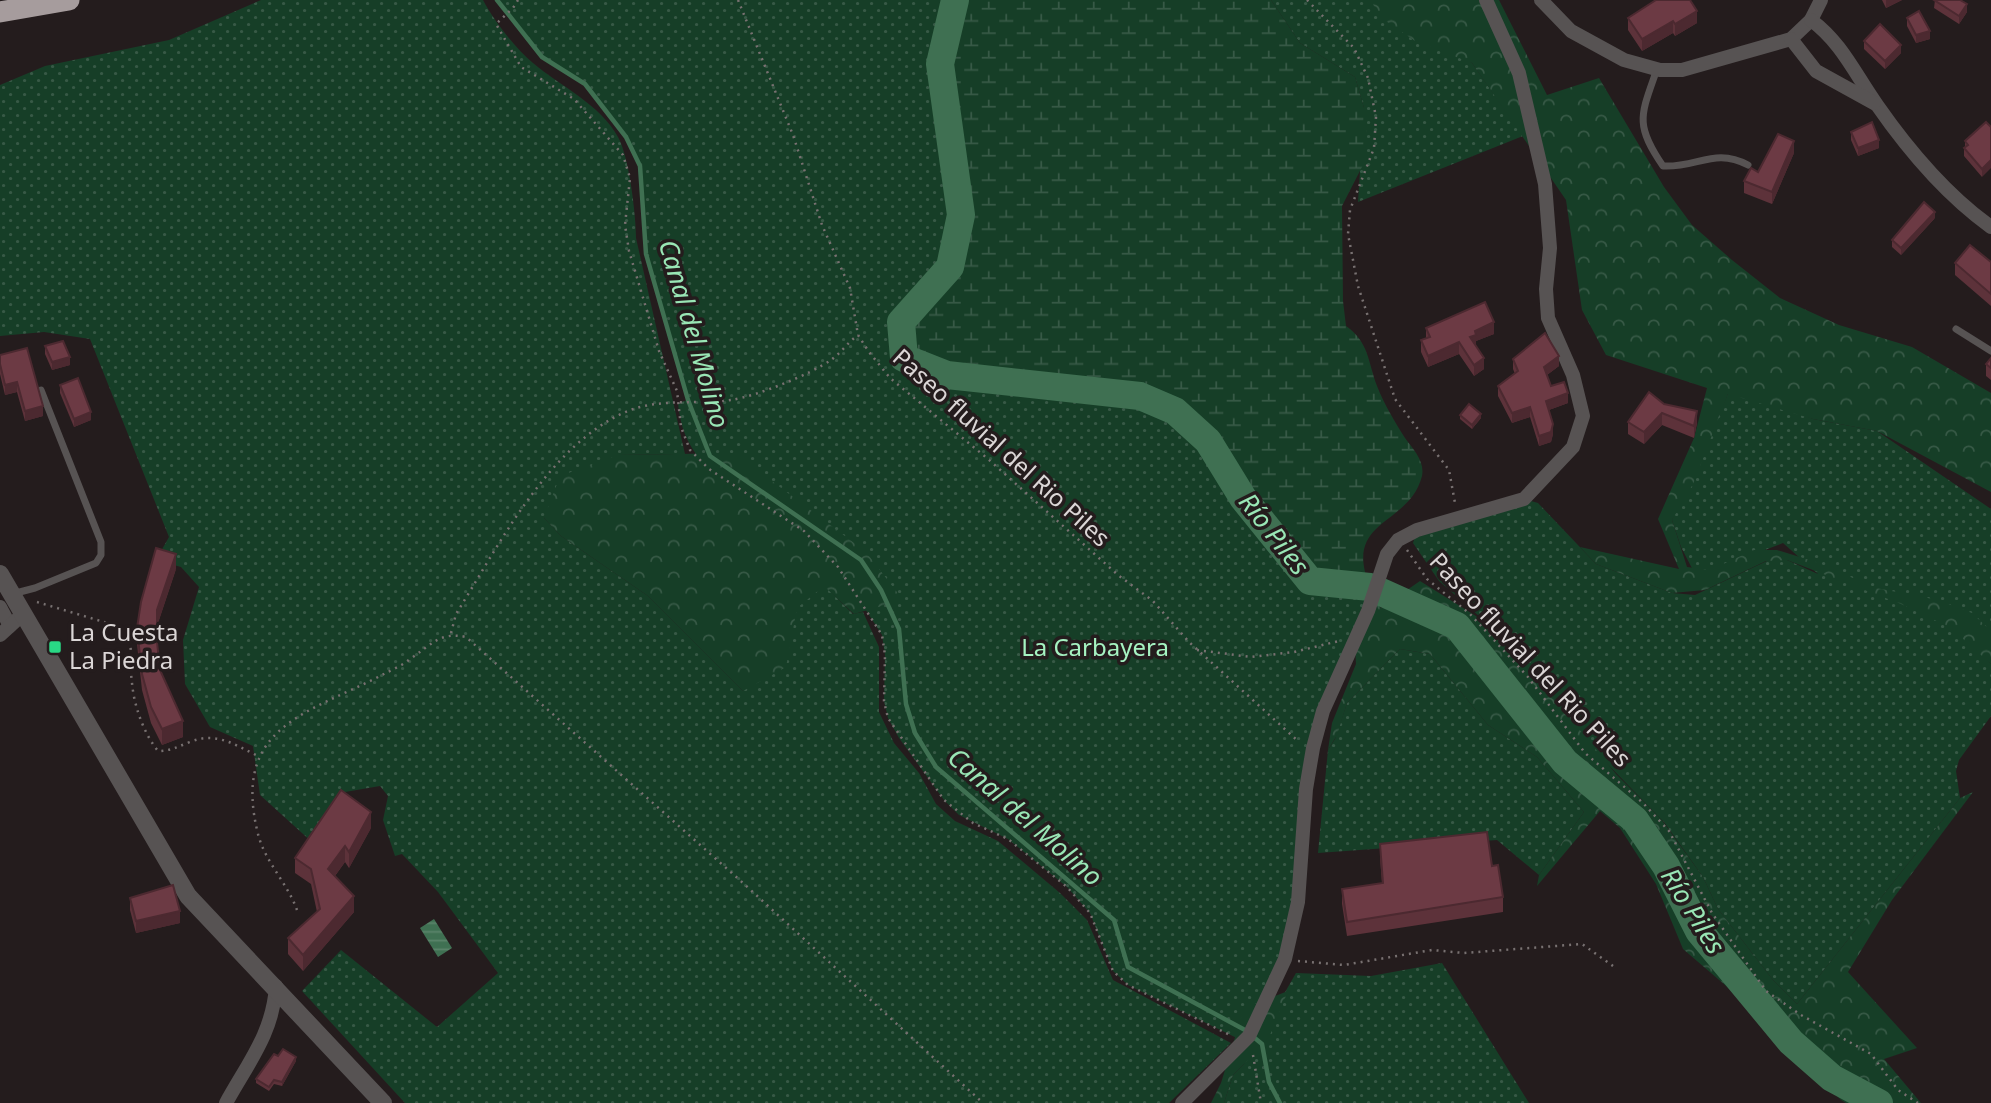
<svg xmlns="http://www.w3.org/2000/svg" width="1991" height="1103" font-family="'Noto Sans',sans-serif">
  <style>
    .grass { fill: url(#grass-dots) }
    .forest { fill: url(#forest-crowns) }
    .wetland { fill: url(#wetland-marsh) }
    .water { fill: url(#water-rules) }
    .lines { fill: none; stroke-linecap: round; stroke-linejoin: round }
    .stream { stroke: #3f7052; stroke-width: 4.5 }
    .river { stroke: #3f7052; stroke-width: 28 }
    .path { stroke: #787171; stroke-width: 2.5; stroke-dasharray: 2 5; stroke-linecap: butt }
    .service { stroke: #575353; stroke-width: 7 }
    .minor { stroke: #575353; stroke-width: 14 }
    .tertiary { stroke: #575353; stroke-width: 18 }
    .motorway { stroke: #a69c9d; stroke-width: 21 }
    .wall { fill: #5d323a }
    .shaded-wall { fill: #4c2930 }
    .building { fill: #6c3a44; stroke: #4c2930; stroke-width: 2 }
    .poi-dot { fill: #29d885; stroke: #241c1d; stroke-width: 2.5 }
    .labels { text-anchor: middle; stroke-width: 7; stroke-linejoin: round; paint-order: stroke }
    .street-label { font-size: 24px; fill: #dbd6d6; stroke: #241c1d }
    .poi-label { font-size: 24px; fill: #dbd6d6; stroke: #241c1d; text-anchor: start }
    .park-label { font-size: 24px; fill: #a5f2c1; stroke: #241c1d }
    .water-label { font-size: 26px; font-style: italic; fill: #99e6b5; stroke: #241c1d }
  </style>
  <defs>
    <pattern id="grass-dots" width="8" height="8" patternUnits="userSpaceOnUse" patternTransform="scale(1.75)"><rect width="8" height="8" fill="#163e27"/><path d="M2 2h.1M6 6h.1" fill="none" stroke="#375946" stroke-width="1.8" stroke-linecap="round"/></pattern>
    <pattern id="forest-crowns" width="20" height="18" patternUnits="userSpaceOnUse" patternTransform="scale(1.75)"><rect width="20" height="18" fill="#163e27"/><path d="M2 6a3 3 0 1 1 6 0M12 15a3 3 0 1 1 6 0" fill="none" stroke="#375946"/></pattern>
    <pattern id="wetland-marsh" width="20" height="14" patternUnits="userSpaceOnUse" patternTransform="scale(1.75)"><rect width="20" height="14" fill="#163e27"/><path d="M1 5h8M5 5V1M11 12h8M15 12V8" fill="none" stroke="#375946"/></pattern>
    <pattern id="water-rules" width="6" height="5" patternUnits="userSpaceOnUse" patternTransform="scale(1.75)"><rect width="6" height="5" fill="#3f7052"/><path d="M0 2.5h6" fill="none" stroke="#5a846a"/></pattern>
  </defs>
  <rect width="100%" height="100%" fill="#241c1d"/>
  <g class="grass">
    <path d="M261,0H483C494,21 515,48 533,63C560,86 600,104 618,137C629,156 636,215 636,238L685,454L619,455L544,518L561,536L648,596L743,691L795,603L824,585L853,614L863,612L879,647V712L894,743L919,773L936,804L955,821L998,841L1060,893L1087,920L1113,980L1231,1043L1169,1103H405L302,991L341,950L437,1027L498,973L438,892L402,854L395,856L383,820L388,796L380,786L345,792L313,843L260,795L253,746L210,727L185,684L183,640L199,587L181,567L156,560L169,537L90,339L44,332L0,336V85L45,66L169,40Z"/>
    <path d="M497,0H955L940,64L961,215L950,267L901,322L1046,388L1140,396L1175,411L1208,441L1243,498L1260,516L1370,587L1323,711L1286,954L1245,1042L1128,985L1113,971L1090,913L1067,887L1008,839L959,815L944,800L899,738L888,718L884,701L885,655L882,635L838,567L709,469C689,448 681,432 678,403L688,400L646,254L640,166L626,137L585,84L542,57Z"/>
    <path d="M1271,0H1373L1472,63L1523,136L1358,202L1364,108L1355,77L1300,43Z"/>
    <path d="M1748,393L1813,419L1877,431L1991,509V648L1954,622L1991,664V716L1959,760L1956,771L1960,798L1797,1004L1773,980L1718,909L1703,877L1664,822L1586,742L1539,681L1487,623L1439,581L1413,543L1417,530L1524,499L1538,503L1596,564L1672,593L1695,595L1769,560H1787L1818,574L1783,543L1696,576L1681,547L1672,520L1728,394Z"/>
    <path d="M1400,649L1430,654L1488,725L1537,757L1584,812L1539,875L1497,840L1318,853L1328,750L1335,739L1347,703Z"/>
    <path d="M1442,963L1529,1103H1224L1233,1075L1244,1064L1296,973L1371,976Z"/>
  </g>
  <g class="forest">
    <path d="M1370,0H1499L1547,95L1599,78L1664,187L1692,225L1732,260L1780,298L1839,325L1912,347L1991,393V492L1877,431L1813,419L1728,394L1693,484L1672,520L1687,567L1710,570L1754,550H1777L1816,562L1876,588L1938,600L1972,613L1991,631V664L1951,628L1901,604L1787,560L1766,561L1705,590L1672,593L1596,564L1580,547L1679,569L1658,519L1694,438L1707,388L1606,355L1582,310L1566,200L1472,63L1415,41L1383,19Z"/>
    <path d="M735,453L866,552L903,600L854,614L824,586L797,608L786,667L743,691L648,596L561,536L544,518L560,476L618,455Z"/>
    <path d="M1420,581L1487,623L1542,684L1616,774L1661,819L1703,877L1718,909L1773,980L1797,1004L1960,798L1973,792L1892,900L1848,972L1917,1048L1884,1059L1921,1103H1846L1841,1100L1725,985L1683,949L1656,884L1620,828L1600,811L1537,886L1539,875L1584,812L1537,757L1488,725L1430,654L1400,649L1347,703L1337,735L1328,750L1332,723L1356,664L1355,646L1370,587L1381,608Z"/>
    <path d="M1288,991L1268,1040L1233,1075L1224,1103H1211L1221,1083L1244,1008Z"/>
  </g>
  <path class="wetland" d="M955,0H1271L1300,43L1355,77L1367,118L1365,161L1342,206L1343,301L1346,326C1369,342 1368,362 1377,386C1384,404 1395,422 1405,438C1413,449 1425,461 1422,476C1409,527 1342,518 1370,587L1310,581L1243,498L1208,441L1175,411L1140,396L947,375L904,358L901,322L950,267L961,215L940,64Z"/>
  <path class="water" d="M434,919L452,948L438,957L420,928Z"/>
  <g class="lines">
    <path class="stream" d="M497,0L542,57L585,84L626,137L640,166L646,254L688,400L710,456L861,560L881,590L899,629L906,704L915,733L936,767L1114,920L1128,967L1245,1030L1262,1044L1269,1082L1280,1103"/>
    <path class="river" d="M955,0L940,64L961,215L950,267L901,322L904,358L947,375L1140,396L1175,411L1208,441L1243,498L1310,581L1370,587L1457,626L1565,762L1635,820L1666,866L1699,931L1791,1042L1832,1078L1879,1103"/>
    <g class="path">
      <path d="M518,0L513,8L496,24L521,67L574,99L623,155L630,178L625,225L629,251L659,351L677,391L681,427L690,450L709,469L804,531L838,567L882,635L885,655L884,701L888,718L944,800L973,823L1008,839L1067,887L1090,913L1113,971L1128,985L1230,1035"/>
      <path d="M738,0L793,135L822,225L850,288L858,335L869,352L890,378L988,459L1118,575L1153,601L1189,642L1299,742"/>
      <path d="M1307,0L1354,48L1368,78L1376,117L1374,148L1350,210L1348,234L1358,286L1395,399L1449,470L1455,503"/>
      <path d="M1407,550L1427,579L1470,614L1528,677L1585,753L1643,803L1669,831L1712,913L1766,991L1801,1015L1871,1054L1898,1090L1918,1103"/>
      <path d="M37,602L124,628C135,645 129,664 132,683C134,706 144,734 158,751C171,751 179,746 190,742C216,731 235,745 258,756"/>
      <path d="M451,633L456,614C498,547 546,450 621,414C655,397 695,405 731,400C757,396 809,375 831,360C841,353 848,342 858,335"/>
      <path d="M1197,650L1251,657L1294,652L1339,641"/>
      <path d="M297,910C288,884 265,862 258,834C231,726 307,714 382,675C391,670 402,666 410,659C430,646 440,631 466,637L743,883L983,1103"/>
      <path d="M1298,961L1344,965L1432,950L1464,953L1582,944L1613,966"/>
      <path d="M1253,1055L1261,1103"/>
    </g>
    <g class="service">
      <path d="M1657,69C1641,115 1634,124 1663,166C1697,168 1715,147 1748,165"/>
      <path d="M1956,329L1991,351"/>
      <path d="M12,594L35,588L96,563L101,555V542L41,390"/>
    </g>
    <g class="minor">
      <path d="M1541,0L1571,31L1624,60L1660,70H1682L1791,39L1811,20L1821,0"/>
      <path d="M1811,20C1842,43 1855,74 1877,105C1909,151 1945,194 1991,227"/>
      <path d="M1791,39L1816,71L1874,103"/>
      <path d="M0,607L10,626"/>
      <path d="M0,635L23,614"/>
      <path d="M226,1103C248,1063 273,1033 276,986"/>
      <path d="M1182,1103L1249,1036L1285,959L1298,902L1306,789L1313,748L1323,711L1368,611L1387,554L1398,540L1417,530L1524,499L1573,447L1583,416L1573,375L1548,318L1546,289L1550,248L1545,184L1519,73L1486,0"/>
    </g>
    <path class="tertiary" d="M0,574L188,896L383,1103"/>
    <path class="motorway" d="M0,12L69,0"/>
  </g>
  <g class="wall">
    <path d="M1882,0H1902L1886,8Z"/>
    <path d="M1935,0L1967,12L1959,24L1934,8Z"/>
    <path d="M1628,18L1697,23L1675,36L1673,33L1642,51L1628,30Z"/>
    <path d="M1907,18L1930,39L1916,43L1907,26Z"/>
    <path d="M1864,41L1901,53L1885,69L1864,49Z"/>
    <path d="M1986,122L1982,177L1964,156V148L1965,147V141Z"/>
    <path d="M1851,132L1879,148L1858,156L1851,140Z"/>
    <path d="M1794,153L1772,204L1744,193V181L1758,172Z"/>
    <path d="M1935,218L1901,255L1892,247V240Z"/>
    <path d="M1991,262V306L1955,275V263Z"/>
    <path d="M1426,328L1494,334L1476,341V346L1484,369L1474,376L1459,354L1428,367L1421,352V340L1426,338Z"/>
    <path d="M45,346L70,365L52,370L45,354Z"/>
    <path d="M0,355L43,416L25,421L17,392L5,395L0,374Z"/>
    <path d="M1991,358V380L1986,376V364Z"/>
    <path d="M1513,359L1559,366L1547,375L1551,386L1568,403L1549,410L1553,434L1551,442L1539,446L1530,417L1512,423L1498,396V386L1515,374L1513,369Z"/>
    <path d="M60,385L91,420L74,427L60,393Z"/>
    <path d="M1664,404L1697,423L1694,438L1662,425L1644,444L1628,434V422Z"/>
    <path d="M1460,415L1481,418L1472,429L1460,419Z"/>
    <path d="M176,569L157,626V643L160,670L183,737L162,745L151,723L142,690L137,644V628Z"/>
    <path d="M371,828L349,868L345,862L335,876L354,912L303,971L288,954V938L317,912L311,884L295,873V858Z"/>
    <path d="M1380,844L1492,866L1503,897V912L1347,936L1342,904V889L1382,883L1380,858Z"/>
    <path d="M130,898L180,923L136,933L130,910Z"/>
    <path d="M278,1056L296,1061L282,1086L274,1084L269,1091L256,1083V1079Z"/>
  </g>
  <g class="shaded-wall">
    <path d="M1886,0H1902L1886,8Z"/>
    <path d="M1967,4V12L1959,24V16Z"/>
    <path d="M1697,11V23L1675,36V24Z"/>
    <path d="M1673,21V33L1642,51V39Z"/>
    <path d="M1930,31V39L1916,43V35Z"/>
    <path d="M1901,45V53L1885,69V61Z"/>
    <path d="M1879,140V148L1858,156V148Z"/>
    <path d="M1794,141V153L1772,204V192Z"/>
    <path d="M1991,160V168L1982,177V169Z"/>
    <path d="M1935,212V218L1901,255V248Z"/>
    <path d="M1494,322V334L1476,341V346L1470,337L1475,331Z"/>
    <path d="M1459,342V354L1428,367V356Z"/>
    <path d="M1559,356V366L1544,377V367Z"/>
    <path d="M70,357V365L52,370V362Z"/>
    <path d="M1484,358V369L1474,376V365Z"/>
    <path d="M17,382V392L5,395V385Z"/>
    <path d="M1568,393V403L1546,411V401Z"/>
    <path d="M43,406V416L25,421V411Z"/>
    <path d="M1530,407V417L1512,423V413Z"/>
    <path d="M1697,411V423L1694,438V426Z"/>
    <path d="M91,412V420L74,427V419Z"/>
    <path d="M1662,413V425L1644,444V432Z"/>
    <path d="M1481,414V418L1472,429V425Z"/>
    <path d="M1553,424V434L1551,442L1539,446V436Z"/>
    <path d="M176,554V569L157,626V610Z"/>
    <path d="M183,721V737L162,745V729Z"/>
    <path d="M371,812V828L349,868V852Z"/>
    <path d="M345,846V862L328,885V869Z"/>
    <path d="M354,896V912L303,971V955Z"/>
    <path d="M180,911V923L136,933V921Z"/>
    <path d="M296,1057V1061L282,1086V1082Z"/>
  </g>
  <g class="building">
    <path d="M1656,0H1690L1697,11L1675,24L1673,21L1642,39L1628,18Z"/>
    <path d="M1934,0H1960L1967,4L1959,16Z"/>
    <path d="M1919,11L1930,31L1916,35L1907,18Z"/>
    <path d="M1880,24L1901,45L1885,61L1864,41Z"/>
    <path d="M1872,122L1879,140L1858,148L1851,132Z"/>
    <path d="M1986,122L1991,127V160L1982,169L1964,148L1968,145L1965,141Z"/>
    <path d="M1778,134L1794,141L1772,192L1744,181L1751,168L1758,172Z"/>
    <path d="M1924,202L1935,212L1901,248L1892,240Z"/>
    <path d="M1970,245L1991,262V294L1955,263Z"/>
    <path d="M1485,302L1494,322L1475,331L1476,335L1470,337L1484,358L1474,365L1459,342L1428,356L1421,340L1430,337L1426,328Z"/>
    <path d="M1545,333L1559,356L1544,367L1551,386L1564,382L1568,393L1546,401L1553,424L1551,432L1539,436L1530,407L1512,413L1498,386L1518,371L1513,359Z"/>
    <path d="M63,341L70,357L52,362L45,346Z"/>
    <path d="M27,348L43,406L25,411L17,382L5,385L0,364V355Z"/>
    <path d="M1991,358V368L1986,364Z"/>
    <path d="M78,378L91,412L74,419L60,385Z"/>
    <path d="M1649,392L1664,404L1697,411L1694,426L1662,413L1644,432L1628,422Z"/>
    <path d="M1469,404L1481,414L1472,425L1460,415Z"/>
    <path d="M156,548L176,554L157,610V642L160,670L183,721L162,729L151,707L142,674L137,628L141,602Z"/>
    <path d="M341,790L371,812L349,852L345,846L328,869L354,896L303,955L288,938L320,909L311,869L295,858Z"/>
    <path d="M1487,832L1492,866L1498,865L1503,897L1347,922L1342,889L1383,883L1380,844Z"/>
    <path d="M173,885L180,911L136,921L130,898Z"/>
    <path d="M283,1049L296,1057L282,1082L274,1080L269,1087L256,1079L274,1054L278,1056Z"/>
  </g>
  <rect class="poi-dot" x="48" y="640" width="14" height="14" rx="3.5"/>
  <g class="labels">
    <g class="street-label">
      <text transform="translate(1001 448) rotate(42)" y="8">Paseo fluvial del Rio Piles</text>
      <text transform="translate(1530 660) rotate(47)" y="8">Paseo fluvial del Rio Piles</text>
    </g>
    <g class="poi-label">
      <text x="69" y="641">La Cuesta<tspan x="69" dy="28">La Piedra</tspan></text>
    </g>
    <g class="park-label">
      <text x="1095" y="656">La Carbayera</text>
    </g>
    <g class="water-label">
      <text transform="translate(694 334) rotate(74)" y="9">Canal del Molino</text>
      <text transform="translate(1274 534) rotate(52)" y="9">Río Piles</text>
      <text transform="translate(1025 817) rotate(41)" y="9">Canal del Molino</text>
      <text transform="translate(1693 911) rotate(58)" y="9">Río Piles</text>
    </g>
  </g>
</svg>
